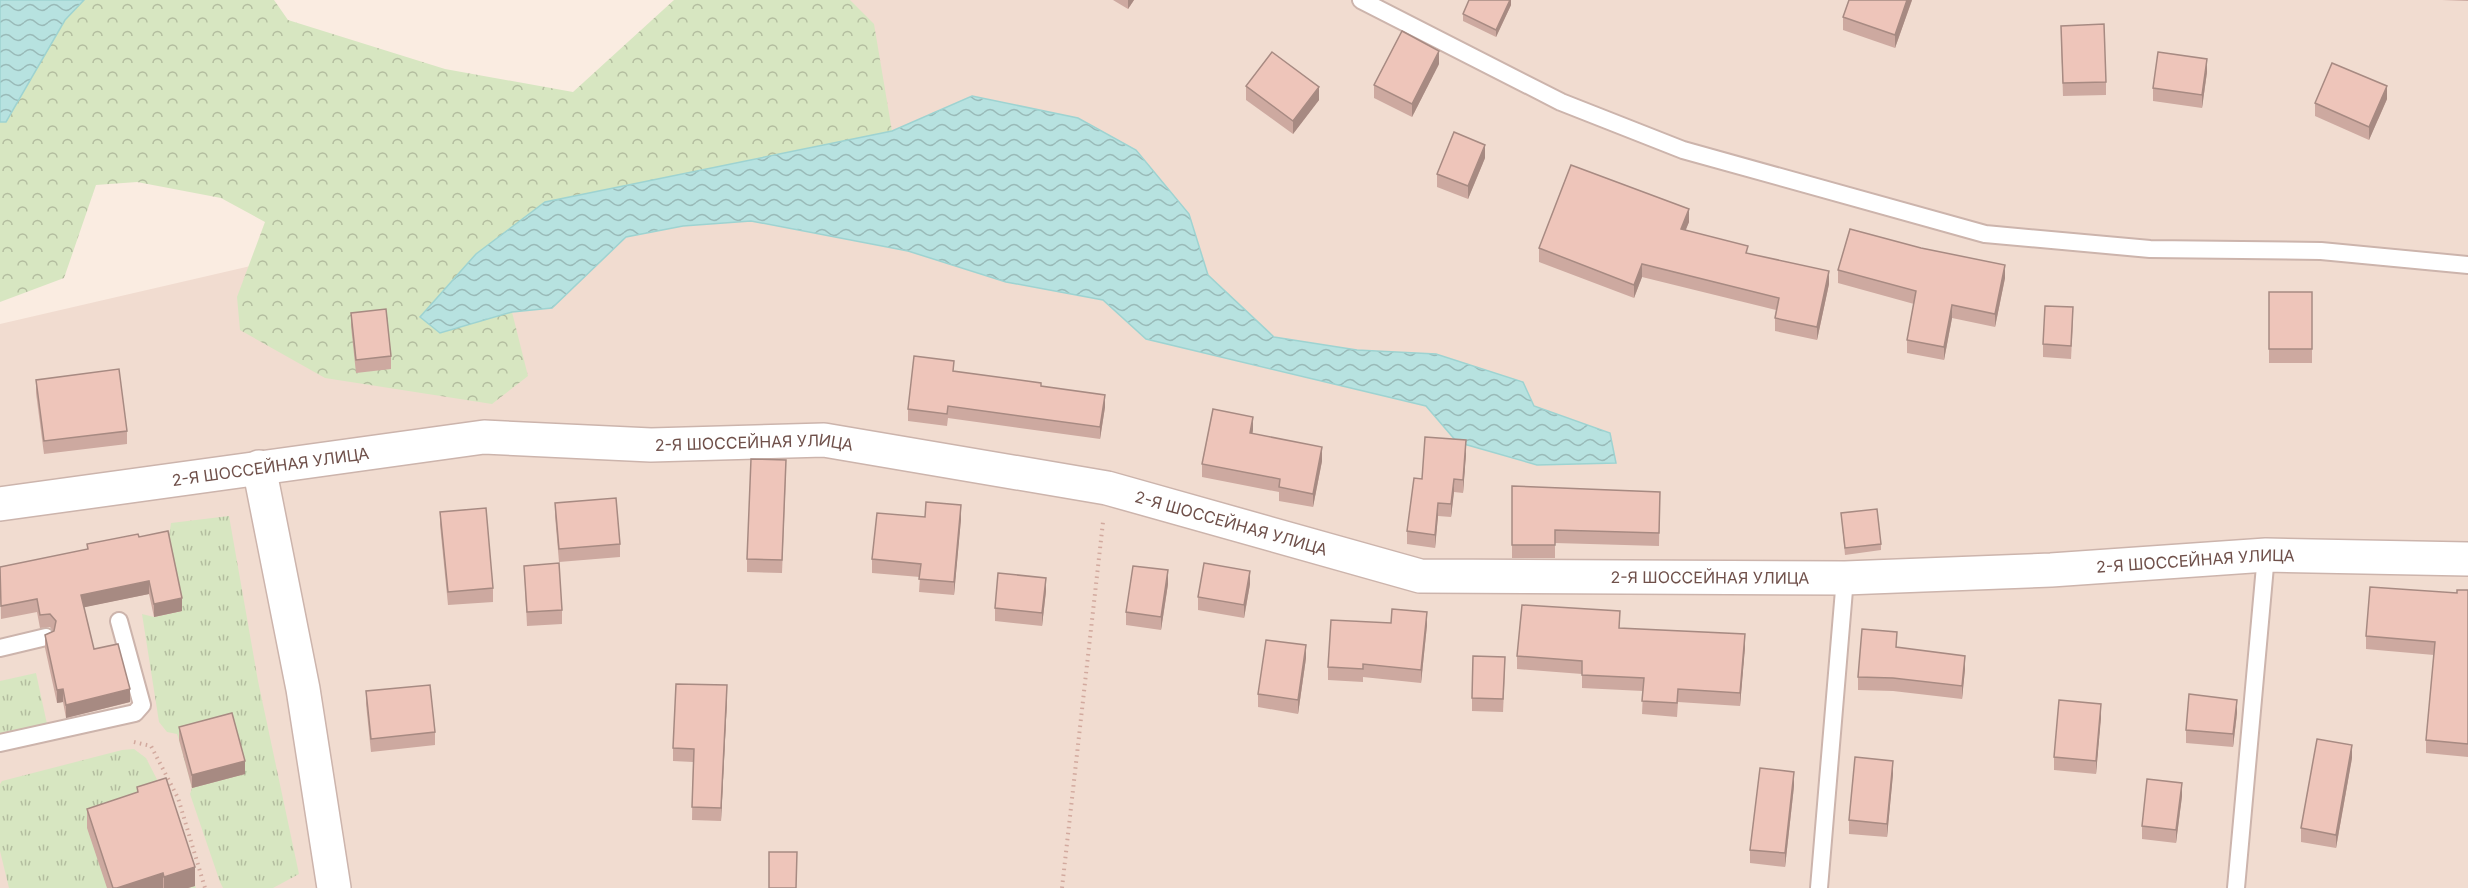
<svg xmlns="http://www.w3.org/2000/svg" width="2468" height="888" font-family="Inter,sans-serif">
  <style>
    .residential { fill: #f1dcd0 }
    .grass { fill: url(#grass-tufts) }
    .forest { fill: url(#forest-crowns) }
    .water { fill: url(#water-waves); stroke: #9ed3d1; stroke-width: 1.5 }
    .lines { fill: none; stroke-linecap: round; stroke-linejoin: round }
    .lane-casing { stroke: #ccb4ac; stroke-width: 20 }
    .street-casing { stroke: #ccb4ac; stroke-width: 36 }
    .path { stroke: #d2a99e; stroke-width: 4; stroke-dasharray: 1.5 4.5; stroke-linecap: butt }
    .lane { stroke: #fff; stroke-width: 16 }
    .street { stroke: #fff; stroke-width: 33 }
    .wall { fill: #cda9a0 }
    .shaded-wall { fill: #a78a82 }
    .building { fill: #eec5ba; stroke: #a78a82; stroke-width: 1.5 }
    .labels { text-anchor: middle; stroke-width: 5; stroke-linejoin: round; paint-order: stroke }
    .street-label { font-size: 16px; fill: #6f504a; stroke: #fef0e6 }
  </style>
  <defs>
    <pattern id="grass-tufts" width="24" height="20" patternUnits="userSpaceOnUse" patternTransform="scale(1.5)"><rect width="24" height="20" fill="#d7e6c1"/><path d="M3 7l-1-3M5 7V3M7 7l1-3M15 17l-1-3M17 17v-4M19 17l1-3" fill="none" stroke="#b3bd9f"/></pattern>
    <pattern id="forest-crowns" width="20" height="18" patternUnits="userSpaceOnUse" patternTransform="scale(1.5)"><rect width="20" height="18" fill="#d7e6c1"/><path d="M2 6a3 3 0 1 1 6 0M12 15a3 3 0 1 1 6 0" fill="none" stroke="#b3bd9f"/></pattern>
    <pattern id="water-waves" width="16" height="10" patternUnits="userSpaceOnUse" patternTransform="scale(1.5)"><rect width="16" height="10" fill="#b7e2e0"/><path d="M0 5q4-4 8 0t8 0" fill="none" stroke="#99bab8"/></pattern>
  </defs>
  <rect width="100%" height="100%" fill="#faece1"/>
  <path class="residential" d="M705,0H2468V888H0V324L333,247L643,77Z"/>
  <g class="grass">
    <path d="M229,516L258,681L299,874L273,888H223L220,882L190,794L192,788L179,740L177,734L167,732L159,722L142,614L154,617L182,611L168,544L171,523Z"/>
    <path d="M36,673L47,724L0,734V681Z"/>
    <path d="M134,749L146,758L166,797L196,888H9L0,851V784L2,781L122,750Z"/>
  </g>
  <path class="forest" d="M84,0H274L288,20L445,69L573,92L674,0H850L874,24L892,131L545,202L440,333L512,312L528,376L492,404L325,378L240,330L237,297L265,222L221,198L137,182L96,185L64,278L0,302V122H6L65,20Z"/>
  <g class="water">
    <path d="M0,0H84L65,20L6,122H0Z"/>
    <path d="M972,96L1078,118L1136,150L1189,214L1208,275L1274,337L1357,350L1436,354L1523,382L1534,406L1610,433L1616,463L1537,465L1457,442L1426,406L1146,339L1103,300L1006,282L908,251L751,221L683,226L626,237L552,308L512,312L440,333L420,317L476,254L545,202L892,131Z"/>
  </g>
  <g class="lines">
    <g class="lane-casing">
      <g id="lane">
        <path d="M1361,0L1561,102L1683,150L1985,234L2150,249L2321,251L2468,265"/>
        <path d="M0,648L46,637"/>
        <path d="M0,743L135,713L142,705L119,621"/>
        <path d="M1819,888L1845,578"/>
        <path d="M2236,888L2266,555"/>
      </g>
    </g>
    <g class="street-casing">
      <g id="street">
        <path d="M259,467L303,689L334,888"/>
        <path id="s1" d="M0,504L484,437L651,445L824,440L1107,488L1420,576L1845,578L2051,570L2266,555L2468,559"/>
      </g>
    </g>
    <g class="path">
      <path d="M134,742L151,746L178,798L205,888"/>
      <path d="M1062,888L1103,522"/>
    </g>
    <use href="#lane" class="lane"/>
    <use href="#street" class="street"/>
  </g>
  <g class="wall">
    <path d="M1113,0H1134L1128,9Z"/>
    <path d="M1511,0V5L1496,37L1463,21V14Z"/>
    <path d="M1849,0H1912L1895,48L1843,30V17Z"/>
    <path d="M2442,0H2468V1Z"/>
    <path d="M2061,39L2106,82V95L2063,96Z"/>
    <path d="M1439,64L1412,117L1374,98V85Z"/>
    <path d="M2207,72L2202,108L2153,101V88Z"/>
    <path d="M1246,86L1319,100L1293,134L1246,100Z"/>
    <path d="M2387,99L2369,140L2315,116V103Z"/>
    <path d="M1485,158L1468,199L1437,187V174Z"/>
    <path d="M1689,222L1685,230L1829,284L1817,340L1775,331V318L1776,310L1642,277L1634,298L1539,262V248Z"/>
    <path d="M1838,270L2005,278L1995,327L1952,318L1944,360L1907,353V340L1914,304L1838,283Z"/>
    <rect x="2269" y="292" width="43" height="71"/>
    <path d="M351,313L391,356V369L356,373L351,326Z"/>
    <path d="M2073,321L2071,359L2043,357V344Z"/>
    <path d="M954,371L1041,386L1105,407L1100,439L948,418L947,426L908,421V409Z"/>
    <path d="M36,380L127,431V444L44,454L36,393Z"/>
    <path d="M1253,430L1252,434L1322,461L1313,507L1279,501V492L1202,477V464Z"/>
    <path d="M1466,454L1463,493L1454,492L1451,517L1438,516L1435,548L1407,544V531L1422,479Z"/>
    <path d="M786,473L782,573L747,572V559Z"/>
    <path d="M1512,486L1660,492L1659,546L1555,543V558H1512Z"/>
    <path d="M555,503L620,544V557L559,562L555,516Z"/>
    <path d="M440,512L493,588V602L448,605L440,525Z"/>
    <path d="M1841,513L1881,544V550L1845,555Z"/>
    <path d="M925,517L961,519L954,595L919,592L920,577L872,573V559Z"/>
    <path d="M139,537L182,611L154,617L149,594L84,607L94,649L130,702L66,718L63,702L57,703L45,648V635L53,631L50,627L40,628L37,612L1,619L0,567L87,550V544Z"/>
    <path d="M524,566L562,610V624L527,626Z"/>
    <path d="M1168,584L1161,630L1126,625V612Z"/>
    <path d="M1250,584L1244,618L1198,610V597Z"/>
    <path d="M2468,590V757L2426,753V740L2434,655L2366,649V636L2457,593Z"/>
    <path d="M1046,591L1042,626L995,621V608Z"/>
    <path d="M1391,623L1427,625L1421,683L1363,677V682L1328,680V667Z"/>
    <path d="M1620,628L1745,647L1740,706L1678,702L1677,717L1642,714L1643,691L1582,688V674L1517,669V656Z"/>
    <path d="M1897,647L1965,669L1962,699L1893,691L1858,690V677Z"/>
    <path d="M1306,658L1298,714L1258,707V694Z"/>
    <path d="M1505,670L1503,712L1472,711V698Z"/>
    <path d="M366,691L435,732V745L371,752L366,704Z"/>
    <path d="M727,699L721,821L692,820L693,762L673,761V748Z"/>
    <path d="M2237,713L2233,747L2186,743V730Z"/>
    <path d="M2101,717L2096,774L2054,770V757Z"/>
    <path d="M179,727L245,774L192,788L179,740Z"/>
    <path d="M2352,758L2336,848L2301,842V828Z"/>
    <path d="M1893,774L1887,837L1849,834V820Z"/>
    <path d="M1794,786L1785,867L1750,863V850Z"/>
    <path d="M137,787L195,886L188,888H107L87,828V809L137,793Z"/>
    <path d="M2182,796L2176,843L2142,839V826Z"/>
  </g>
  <g class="shaded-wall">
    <path d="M1128,0H1134L1128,9Z"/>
    <path d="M1510,0H1511V5L1496,37V30Z"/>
    <path d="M1907,0H1912L1895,48V35Z"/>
    <path d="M1439,51V64L1412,117V104Z"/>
    <path d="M2207,59V72L2202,108V95Z"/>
    <path d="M2387,86V99L2369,140V127Z"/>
    <path d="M1319,87V100L1293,134V121Z"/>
    <path d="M1485,145V158L1468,199V186Z"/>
    <path d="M1689,209V222L1681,242V229Z"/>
    <path d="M1642,264V277L1634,298V285Z"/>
    <path d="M2005,265V278L1995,327V314Z"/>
    <path d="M1829,271V284L1817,340V327Z"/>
    <path d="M1952,305V318L1944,360V347Z"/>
    <path d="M1105,395V407L1100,439V427Z"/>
    <path d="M1253,417V430L1250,446V433Z"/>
    <path d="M1466,440V454L1463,493V480Z"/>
    <path d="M1322,447V461L1313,507V494Z"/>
    <path d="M1454,479V492L1451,517V504Z"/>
    <path d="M1438,503V516L1435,548V535Z"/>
    <path d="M961,505V519L954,595V582Z"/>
    <path d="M1168,570V584L1161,630V617Z"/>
    <path d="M1250,571V584L1244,618V605Z"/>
    <path d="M1046,578V591L1042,626V613Z"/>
    <path d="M149,581V594L81,608V595Z"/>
    <path d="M182,598V611L154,617V604Z"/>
    <path d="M1427,612V625L1421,683V670Z"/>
    <path d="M1745,634V647L1740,706V693Z"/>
    <path d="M1306,645V658L1298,714V700Z"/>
    <path d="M1965,656V669L1962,699V686Z"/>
    <path d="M727,685V699L721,821V808Z"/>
    <path d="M63,689V702L57,703V690Z"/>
    <path d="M130,689V702L66,718V705Z"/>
    <path d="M2237,700V713L2233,747V734Z"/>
    <path d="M2101,704V717L2096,774V761Z"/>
    <path d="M2352,745V758L2336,848V835Z"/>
    <path d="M245,761V774L192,788V775Z"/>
    <path d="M1893,761V774L1887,837V824Z"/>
    <path d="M1794,772V786L1785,867V853Z"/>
    <path d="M2182,783V796L2176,843V830Z"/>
    <path d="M195,867V886L188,888H164V877Z"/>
    <path d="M163,873V888H117Z"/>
  </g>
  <g class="building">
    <path d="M1469,0H1510L1496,30L1463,14Z"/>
    <path d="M1849,0H1907L1895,35L1843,17Z"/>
    <path d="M2104,24L2106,82L2063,83L2061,26Z"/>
    <path d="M1402,31L1439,51L1412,104L1374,85Z"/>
    <path d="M1272,52L1319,87L1293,121L1246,86Z"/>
    <path d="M2158,52L2207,59L2202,95L2153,88Z"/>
    <path d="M2332,63L2387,86L2369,127L2315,103Z"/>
    <path d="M1454,132L1485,145L1468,186L1437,174Z"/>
    <path d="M1571,165L1689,209L1681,229L1748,246L1746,253L1829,271L1817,327L1775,318L1779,298L1642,264L1634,285L1539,248Z"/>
    <path d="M1850,229L1921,248L2005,265L1995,314L1952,305L1944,347L1907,340L1916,291L1838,270Z"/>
    <rect x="2269" y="292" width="43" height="57"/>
    <path d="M2045,306L2073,307L2071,346L2043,344Z"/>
    <path d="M386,309L391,356L356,360L351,313Z"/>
    <path d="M914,356L954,361L953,371L1041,383V386L1105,395L1100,427L948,406L947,414L908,409Z"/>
    <path d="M119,369L127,431L44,441L36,380Z"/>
    <path d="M1213,409L1253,417L1250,433L1322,447L1313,494L1279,487L1280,479L1202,464Z"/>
    <path d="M1425,437L1466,440L1463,480L1454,479L1451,504L1438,503L1435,535L1407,531L1414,478L1422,479Z"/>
    <path d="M751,459L786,460L782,560L747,559Z"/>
    <path d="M1512,486L1660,492L1659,533L1555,530V545H1512Z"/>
    <path d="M616,498L620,544L559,549L555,503Z"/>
    <path d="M926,502L961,505L954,582L919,579L921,564L872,559L877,513L925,517Z"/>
    <path d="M486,508L493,588L448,592L440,512Z"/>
    <path d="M1877,509L1881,544L1845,548L1841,513Z"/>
    <path d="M168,531L182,598L154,604L149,581L81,595L94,649L118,644L130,689L66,705L63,689L57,690L45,635L54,631L56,621L50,614L40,615L37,599L1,606L0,567L88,549L87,544L138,534L139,537Z"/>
    <path d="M559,563L562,610L527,612L524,566Z"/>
    <path d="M1204,563L1250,571L1244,605L1198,597Z"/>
    <path d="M1133,566L1168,570L1161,617L1126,612Z"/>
    <path d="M998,573L1046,578L1042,613L995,608Z"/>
    <path d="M2370,587L2457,593V590H2468V744L2426,740L2435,642L2366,636Z"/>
    <path d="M1522,605L1620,611L1619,628L1745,634L1740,693L1678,689L1677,703L1642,701L1644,678L1582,675V661L1517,656Z"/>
    <path d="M1392,609L1427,612L1421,670L1363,664V669L1328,667L1331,620L1391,623Z"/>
    <path d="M1862,629L1897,632L1896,647L1965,656L1962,686L1893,678L1858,677Z"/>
    <path d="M1266,640L1306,645L1298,700L1258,694Z"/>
    <path d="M1473,656L1505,657L1503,699L1472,698Z"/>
    <path d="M676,684L727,685L721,808L692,807L694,749L673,748Z"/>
    <path d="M430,685L435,732L371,739L366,691Z"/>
    <path d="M2189,694L2237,700L2233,734L2186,730Z"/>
    <path d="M2059,700L2101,704L2096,761L2054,757Z"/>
    <path d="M232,713L245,761L192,775L179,727Z"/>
    <path d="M2317,739L2352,745L2336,835L2301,828Z"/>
    <path d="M1855,757L1893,761L1887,824L1849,820Z"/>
    <path d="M1760,768L1794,772L1785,853L1750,850Z"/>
    <path d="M166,778L195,867L164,877L163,873L117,888H113L87,809L138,792L137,787Z"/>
    <path d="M2147,779L2182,783L2176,830L2142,826Z"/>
    <path d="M769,852H797L796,888H769Z"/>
  </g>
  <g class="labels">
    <g class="street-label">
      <text dy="6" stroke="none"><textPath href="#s1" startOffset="759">2-Я ШОССЕЙНАЯ УЛИЦА</textPath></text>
      <text dy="6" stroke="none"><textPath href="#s1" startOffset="273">2-Я ШОССЕЙНАЯ УЛИЦА</textPath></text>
      <text dy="6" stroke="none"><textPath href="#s1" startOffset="1245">2-Я ШОССЕЙНАЯ УЛИЦА</textPath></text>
      <text dy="6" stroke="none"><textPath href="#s1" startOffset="2217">2-Я ШОССЕЙНАЯ УЛИЦА</textPath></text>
      <text dy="6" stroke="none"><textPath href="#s1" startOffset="1731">2-Я ШОССЕЙНАЯ УЛИЦА</textPath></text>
    </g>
  </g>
</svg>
